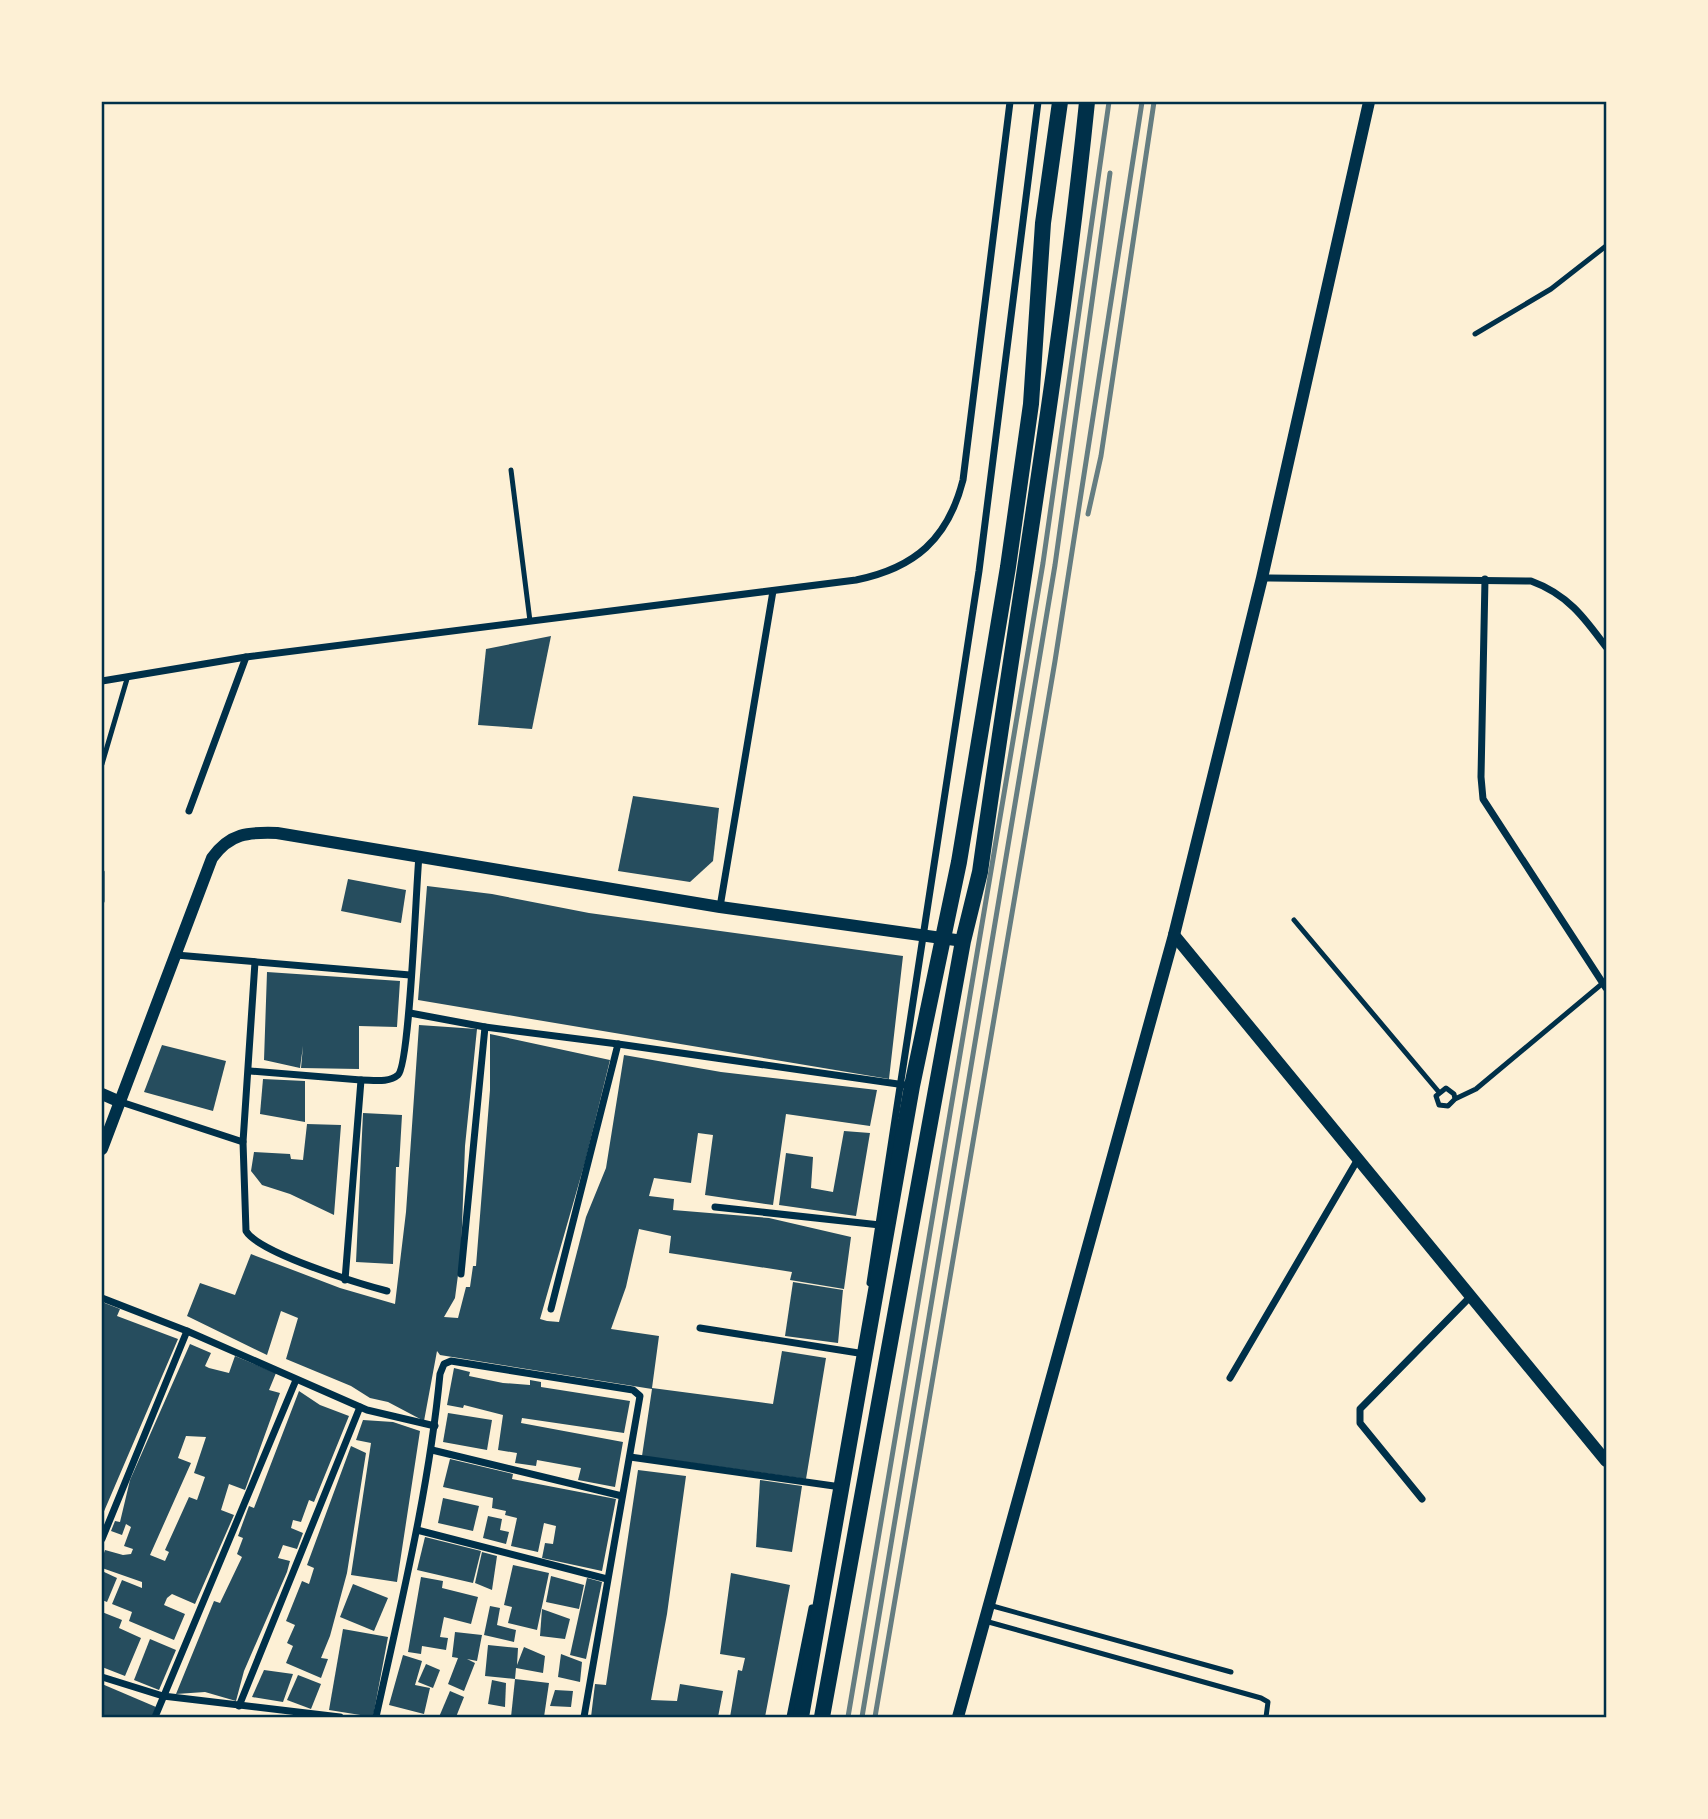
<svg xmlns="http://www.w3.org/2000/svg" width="1708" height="1819" font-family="'Varela Round',sans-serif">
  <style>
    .building { fill: #264d5e; fill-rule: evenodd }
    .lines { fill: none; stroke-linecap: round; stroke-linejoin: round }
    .service { stroke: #003049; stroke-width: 5 }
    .minor { stroke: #003049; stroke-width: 7 }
    .tertiary { stroke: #003049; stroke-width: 12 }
    .primary { stroke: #003049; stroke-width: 16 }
    .rail { stroke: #657d81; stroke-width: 5 }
    .neatline { fill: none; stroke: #003049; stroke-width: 2.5 }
  </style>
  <rect width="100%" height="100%" fill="#fdf0d5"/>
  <g class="building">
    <path d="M551,636L532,729L478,725L486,649Z"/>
    <path d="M633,796L719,808L713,861L690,882L618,871Z"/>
    <path d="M348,879L406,890L401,923L341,911Z"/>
    <path d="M427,886L492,894L589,913L903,956L889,1079L418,1000Z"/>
    <path d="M267,972L400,981L397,1027L359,1026V1069L301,1068L303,1046L300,1068L264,1060Z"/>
    <path d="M419,1025L477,1029L465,1146L461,1252L455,1298L444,1317L458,1318L466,1287H470L473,1266H476L490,1090V1034L610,1060L585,1162L540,1319L547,1321L559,1322L586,1217L606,1168L624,1055L721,1072L877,1090L870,1126L786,1114L773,1205L705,1195L713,1135L698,1133L691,1183L654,1178L649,1196L674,1199L673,1210L769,1218L851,1237L844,1289L790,1280L792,1272L669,1253L671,1236L639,1229L626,1287L611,1329L659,1336L652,1388L773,1404L782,1351L826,1358L806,1479L642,1456L652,1389L440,1355L437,1351L424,1421L388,1402L370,1398L351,1386L286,1359L298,1318L281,1311L267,1355L187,1316L200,1283L235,1295L251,1254L340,1288L395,1304L406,1212Z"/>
    <path d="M162,1045L226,1061L213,1111L144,1092Z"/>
    <path d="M263,1079L305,1081V1122L260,1114Z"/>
    <path d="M363,1113L402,1115L399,1167H396L393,1264L356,1262Z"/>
    <path d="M307,1124L341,1125L334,1215L290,1194L262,1185L251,1171L254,1152L290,1154L291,1159L303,1160Z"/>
    <path d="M844,1131L870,1133L856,1216L779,1205L786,1153L813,1157L811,1188L833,1192Z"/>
    <path d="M793,1282L843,1290L838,1343L785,1336Z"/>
    <path d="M102,1302L120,1309L117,1316L178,1339L102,1516Z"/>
    <path d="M190,1344L211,1353L205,1366L209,1368L229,1373L235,1356L276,1373L269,1390L280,1393L245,1490L229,1484L221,1510L234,1515L195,1604L172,1594L167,1598L164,1605L185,1614L174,1640L129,1621L132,1612L112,1604L122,1580L142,1588V1582L102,1568V1559L105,1550L123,1555L131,1554L133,1549L124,1546L131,1527L126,1524L122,1535L111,1531L115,1521L120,1522L130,1480ZM186,1436L206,1437L194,1473L205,1477L197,1500L189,1497L165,1550L169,1552L165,1561L150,1555L191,1463L178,1458Z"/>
    <path d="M454,1368L470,1372L469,1376L503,1383L530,1385V1380L541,1382V1387L630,1401L624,1433L522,1418L521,1423L623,1442L615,1487L578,1480L581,1468L537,1460L536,1466L515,1463L517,1453L498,1450L503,1415L464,1405L463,1408L447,1405Z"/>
    <path d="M299,1391L320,1405L349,1416L314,1502L309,1500L301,1522L293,1520L291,1528L303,1533L297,1549L283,1545L278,1558L290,1561L287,1572L244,1671L236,1701L205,1692L176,1694L214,1601L220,1603L242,1557L237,1554L243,1538L238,1536L249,1506L254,1508Z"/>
    <path d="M448,1413L492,1420L487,1450L443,1442Z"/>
    <path d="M363,1420L393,1422L420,1431L397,1582L351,1575L371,1443L356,1440Z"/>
    <path d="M351,1446L366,1453L347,1573L330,1636L321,1658L328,1659L321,1678L286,1663L293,1646L287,1643L295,1625L286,1621L302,1581L309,1584L314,1568L307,1565Z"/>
    <path d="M450,1459L513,1474L512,1479L616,1499L602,1571L542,1558L545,1543L553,1544L556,1526L544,1523L538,1552L511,1546L517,1518L505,1515L506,1511L492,1508L493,1498L443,1487Z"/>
    <path d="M638,1470L686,1476L667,1614L651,1700L677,1701L680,1684L723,1691L718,1717H591L595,1684L606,1685Z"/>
    <path d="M760,1480L802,1486L792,1552L756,1547Z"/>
    <path d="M443,1498L479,1506L473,1531L438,1523Z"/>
    <path d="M488,1516L502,1519L500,1530L509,1532L506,1544L483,1538Z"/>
    <path d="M425,1537L481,1551L473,1583L417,1570Z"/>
    <path d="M482,1552L497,1556L492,1590L475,1583Z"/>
    <path d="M513,1565L549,1573L537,1630L508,1623L512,1607L504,1605Z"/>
    <path d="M102,1571L117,1578L107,1602L102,1600Z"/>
    <path d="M731,1573L790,1585L765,1717H730L738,1670L742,1671L745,1658L720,1654Z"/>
    <path d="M551,1576L584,1585L579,1609L546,1602Z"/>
    <path d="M421,1577L443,1581L442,1588L478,1597L471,1624L444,1617L440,1637L448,1638L446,1650L422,1646L421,1654L408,1652Z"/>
    <path d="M587,1578L602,1582L586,1659L570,1655Z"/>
    <path d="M353,1584L388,1598L374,1631L340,1617Z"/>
    <path d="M490,1606L500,1608L497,1625L516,1630L514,1642L484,1635Z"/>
    <path d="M542,1609L570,1619L565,1639L540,1636Z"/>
    <path d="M102,1612L122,1620L119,1628L141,1638L125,1676L102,1667Z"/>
    <path d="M343,1629L388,1637L373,1717L329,1710Z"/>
    <path d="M455,1632L482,1635L477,1661L467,1659L475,1663L464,1691L448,1684L458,1658L452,1657Z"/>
    <path d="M150,1639L176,1650L159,1690L134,1680Z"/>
    <path d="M488,1645L518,1648L517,1665L524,1647L545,1656L543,1673L516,1668L515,1679L485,1676Z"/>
    <path d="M561,1654L582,1662L580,1682L558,1677Z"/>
    <path d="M403,1655L422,1661L415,1685L430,1688L424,1714L389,1705Z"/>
    <path d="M426,1664L440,1670L433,1688L418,1682Z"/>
    <path d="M264,1670L293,1674L283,1702L252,1697Z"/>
    <path d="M298,1675L321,1684L311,1709L287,1700Z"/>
    <path d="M515,1679L549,1683L544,1717H511Z"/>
    <path d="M492,1680L506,1683L505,1707L488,1704Z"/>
    <path d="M102,1684L156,1707L152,1717H102Z"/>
    <path d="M555,1690L573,1691L571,1707L550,1706Z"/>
    <path d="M450,1691L464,1697L456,1717H439Z"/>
  </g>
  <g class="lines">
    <g class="service">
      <path d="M1475,334L1551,289L1606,246"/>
      <path d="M511,470L530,621"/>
      <path d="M102,764L127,679"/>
      <path d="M102,872V901"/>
      <path d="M1294,920L1438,1091"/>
      <path d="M1455,1099L1454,1094L1446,1088L1436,1096L1439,1105L1448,1106L1455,1099L1476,1089L1603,983"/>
      <path d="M989,1605L1231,1672"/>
      <path d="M985,1621L1261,1698L1268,1702L1266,1717"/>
    </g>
    <g class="minor">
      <path d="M1262,578L1531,581C1567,594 1584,617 1606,647"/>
      <path d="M1485,579L1481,777L1483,799L1606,988"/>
      <path d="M102,681L246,657L856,580C915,568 948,539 963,480L1010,102"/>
      <path d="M189,811L246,657"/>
      <path d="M720,907L773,591"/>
      <path d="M176,955L410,975"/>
      <path d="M255,962L243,1142L246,1231C259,1253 360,1284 387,1291"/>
      <path d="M410,1013L485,1027L618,1044"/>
      <path d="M250,1071L361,1080L345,1280"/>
      <path d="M361,1080C373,1080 389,1083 398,1075C410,1064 416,885 419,856"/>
      <path d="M118,1101L243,1142"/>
      <path d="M715,1207L880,1225"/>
      <path d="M461,1274L485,1027"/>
      <path d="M870,1283L979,571L1038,102"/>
      <path d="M102,1298L187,1331L367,1410L435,1426"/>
      <path d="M551,1309L618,1044L905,1085"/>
      <path d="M700,1328L865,1354"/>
      <path d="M1230,1378L1358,1159"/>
      <path d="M432,1450L622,1496"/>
      <path d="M630,1457L841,1487"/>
      <path d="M1422,1499L1360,1423V1409L1471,1296"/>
      <path d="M417,1530L607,1579"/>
      <path d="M102,1539L187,1331"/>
      <path d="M102,1677L163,1696L340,1717"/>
      <path d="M239,1706L360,1407"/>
      <path d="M155,1717L296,1380"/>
      <path d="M376,1717C401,1603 429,1490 440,1374L444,1364L451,1361L633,1390L640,1396L584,1717"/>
      <path d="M790,1717L812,1608"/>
    </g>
    <g class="tertiary">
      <path d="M1174,935L1606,1461"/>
      <path d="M102,1094L118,1101"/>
      <path d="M102,1149L212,858C230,833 248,832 277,833L720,907L963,941"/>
      <path d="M958,1717L1174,935L1262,578L1369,102"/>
    </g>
    <g class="primary">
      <path d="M801,1717L912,1086L959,862L1008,567L1031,404L1043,223L1060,102"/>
      <path d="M822,1717L963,941L980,872C1016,615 1061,359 1087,102"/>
    </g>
    <g class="rail">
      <path d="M1088,514L1101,456L1154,102"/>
      <path d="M848,1717L1043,563L1109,102"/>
      <path d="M862,1717L1055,565L1110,173"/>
      <path d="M875,1717L1055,661L1142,102"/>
    </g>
  </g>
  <rect width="1708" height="1819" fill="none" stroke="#fdf0d5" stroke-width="206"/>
  <rect x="103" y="103" width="1502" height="1613" class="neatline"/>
</svg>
